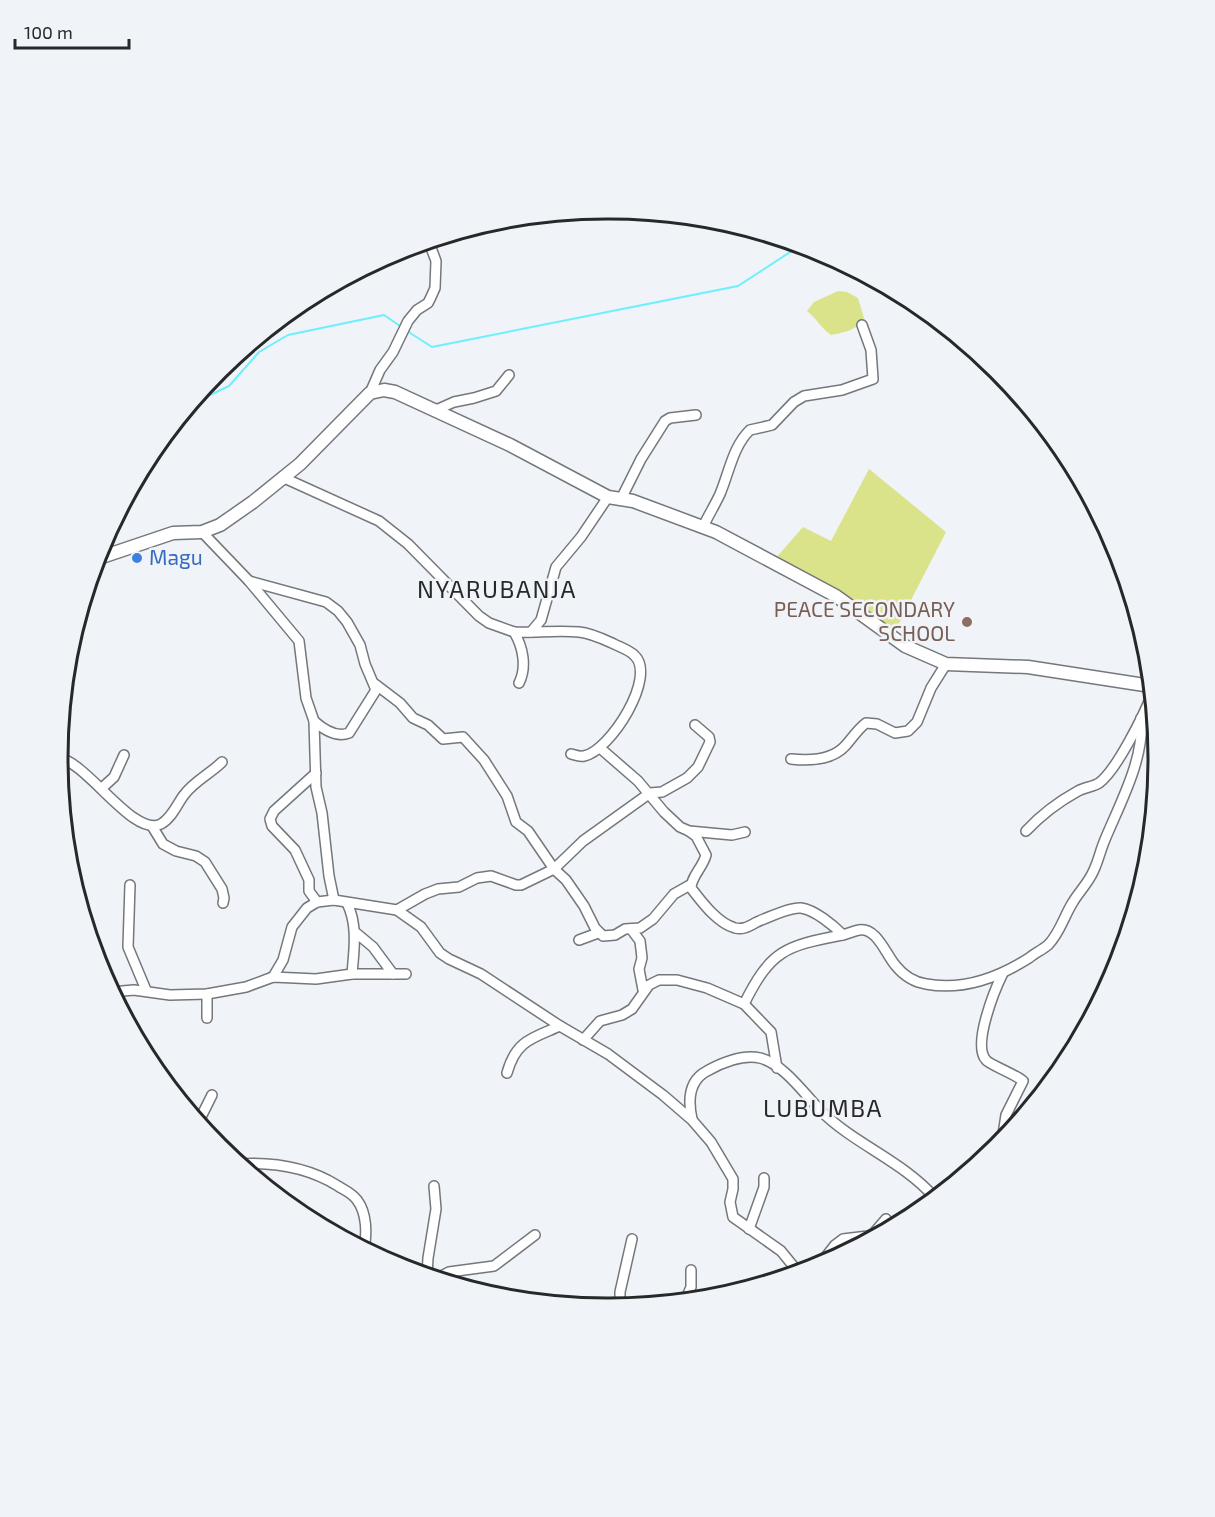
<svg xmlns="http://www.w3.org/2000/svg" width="1215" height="1517" font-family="'Exo 2',sans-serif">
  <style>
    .green { fill: #dbe38a }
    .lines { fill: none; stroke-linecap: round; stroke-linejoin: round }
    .stream { stroke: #6cf0fd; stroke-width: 2 }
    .street-casing { stroke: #74777b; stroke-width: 12 }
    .secondary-casing { stroke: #74777b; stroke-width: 15 }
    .street { stroke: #fff; stroke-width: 9 }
    .secondary { stroke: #fff; stroke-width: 12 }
    .shop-dot { fill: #3f7fe0; stroke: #f0f3f7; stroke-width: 2 }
    .education-dot { fill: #8d6e63; stroke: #f0f3f7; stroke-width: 2 }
    .labels { text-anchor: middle; stroke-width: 5; stroke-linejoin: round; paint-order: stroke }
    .shop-label { font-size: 21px; fill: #366cbe; stroke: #f0f3f7; text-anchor: start }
    .education-label { font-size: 21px; fill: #785e54; stroke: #f0f3f7; text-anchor: end }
    .quarter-label { font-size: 24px; letter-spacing: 1.5px; fill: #262829; stroke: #f0f3f7 }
    .rim { fill: none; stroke: #262829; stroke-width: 3 }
  </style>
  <rect width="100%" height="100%" fill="#f0f3f7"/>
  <g class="green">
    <path d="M838,291L847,292L858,298L864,318C857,331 844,332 831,335C820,327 817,319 807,311L814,302Z"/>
    <path d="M869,469L946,532L894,633L775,559L803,527L831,541Z"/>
  </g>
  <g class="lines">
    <g class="stream">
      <path d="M407,331L432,347L738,286L801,245"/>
      <path d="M189,405L229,386L259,352L288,335L384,315L403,328"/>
    </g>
    <g class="street-casing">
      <g id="street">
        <path d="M370,393L380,370L393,352L408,321L417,310L428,303L431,297L435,288L436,261L430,245V240"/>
        <path d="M436,410L454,402L474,398L496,391L509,375"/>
        <path d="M282,477L379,521L408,544L479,616L489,623L514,632C523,647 527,667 519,683"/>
        <path d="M621,499L641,459L665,421L670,418L696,415"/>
        <path d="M703,527C708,516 715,505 720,494C729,473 733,446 750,430L772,425L794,402L804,396L842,390L873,379L871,350L862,325"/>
        <path d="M202,532L249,581L299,641L306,698L314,721L316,787L322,813L329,876L334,900"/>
        <path d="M249,581L326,602L338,611L347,622L360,645L365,664L376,690L349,733C336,738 323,729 314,721"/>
        <path d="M514,632C535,633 557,630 579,632C591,633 603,639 614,644C620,647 629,650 634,655C658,676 610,751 584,756C579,757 575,755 571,754"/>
        <path d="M531,632L541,620L556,567L581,537L608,497"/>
        <path d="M375,684L400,703L413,718L428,725L443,739L463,737L484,760L507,796L516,822L528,831L554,869L566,880L584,906L595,928L603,936L615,935L625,929L640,928L653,919L674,894L690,885"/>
        <path d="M600,748L638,781L664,812L680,827L689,831L732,835L745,832"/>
        <path d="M57,757C88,762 133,838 161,824C172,818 177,804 184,795C194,781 210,774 222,762"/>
        <path d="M791,759C809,761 833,760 846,745C853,737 858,729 866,723L877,724L895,733L908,731L917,722L931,688L946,664"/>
        <path d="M316,773L274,811L270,819L272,826L295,850L309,880V891L317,902"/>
        <path d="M102,788L114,777L124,755"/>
        <path d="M152,826L163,844L176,851L196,856L205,862L222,889L224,898L223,903"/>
        <path d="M689,831L696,836L706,855C703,867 691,877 691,888C702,902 717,923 735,928C744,930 749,926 757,922C766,918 792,907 801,908C815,910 833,925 843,935"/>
        <path d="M1026,831C1041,815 1058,802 1078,791C1085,787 1093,787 1099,783C1116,771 1144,715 1152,694"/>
        <path d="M130,885L128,947L146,990"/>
        <path d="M347,903C358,925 354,950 352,974"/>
        <path d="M397,910L425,894L438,889L459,887L477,878L491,876L516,885H521L554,869L583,841L650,793L662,792L687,778L698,767L710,742L709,737L695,725"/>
        <path d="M631,929L640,941L642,958L639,969L643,990"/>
        <path d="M355,932L373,947L393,974"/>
        <path d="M579,940L598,933"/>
        <path d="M273,977L283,960L292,927L307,908L317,902L334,900L397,910L421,927L440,953L449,959L481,974L560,1026L608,1054L663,1095L692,1120L711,1142L733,1179V1189L730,1202L733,1217L781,1251L799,1273"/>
        <path d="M111,992L134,990L170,995L207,994L246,987L273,977L316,979L352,974H406"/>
        <path d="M207,994V1018"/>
        <path d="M744,1004C771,950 785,946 842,935C848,934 853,931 859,930C877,927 886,955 896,966C904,976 914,982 926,984C963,991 999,977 1029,958C1035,953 1042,950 1048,945C1060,933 1064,916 1073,902C1079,892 1088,883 1093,872C1098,862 1100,852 1104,842C1119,805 1145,759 1141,718"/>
        <path d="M583,1040L600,1021L622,1015L632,1009L649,985L659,980H677L707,988L744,1004L771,1032L777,1068"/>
        <path d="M507,1073C516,1040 533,1038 560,1026"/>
        <path d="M692,1119C688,1101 688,1081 707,1071C721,1063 743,1054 760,1058C784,1064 805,1095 822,1112C856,1145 904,1162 935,1198"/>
        <path d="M198,1123L212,1095"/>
        <path d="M1002,1141L1006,1115L1023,1081C1015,1074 990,1065 986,1060C972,1045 995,989 1003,973"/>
        <path d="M239,1164C273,1162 309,1168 338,1186C344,1190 352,1193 357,1200C367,1213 367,1234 364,1249"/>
        <path d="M749,1229L764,1187V1178"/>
        <path d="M818,1267L835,1245L843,1239L868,1236L874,1233L886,1219"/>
        <path d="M427,1276L428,1258L436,1209L434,1186"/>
        <path d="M436,1279L449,1272L494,1266L535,1235"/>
        <path d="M685,1301L691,1287V1270"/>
        <path d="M627,1307L620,1299V1292L632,1239"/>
      </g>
    </g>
    <g class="secondary-casing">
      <path id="secondary" d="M96,559L173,533L202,532L220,525L253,502L300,464L370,393L384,390L395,392L510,445L608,497L633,501L716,532L836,596L905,646L946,664L1028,667L1151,686"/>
    </g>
    <use href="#street" class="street"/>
    <use href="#secondary" class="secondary"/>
  </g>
  <circle class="shop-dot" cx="137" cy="558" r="6"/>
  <circle class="education-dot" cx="967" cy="622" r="6"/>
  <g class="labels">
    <g class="shop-label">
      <text x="149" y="565">Magu</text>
    </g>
    <g class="education-label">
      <text x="955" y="617">PEACE SECONDARY<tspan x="955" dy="24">SCHOOL</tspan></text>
    </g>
    <g class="quarter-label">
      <text x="497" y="598">NYARUBANJA</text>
      <text x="823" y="1117">LUBUMBA</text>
    </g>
  </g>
  <path d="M0 0H1215V1517H0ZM607 219H609A539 539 0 0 1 1148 758V759A539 539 0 0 1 609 1298H607A539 539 0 0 1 68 759V758A539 539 0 0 1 607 219Z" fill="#f0f3f7" fill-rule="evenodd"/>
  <path class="rim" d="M607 219H609A539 539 0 0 1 1148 758V759A539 539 0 0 1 609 1298H607A539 539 0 0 1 68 759V758A539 539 0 0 1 607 219Z"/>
  <path d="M15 39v9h114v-9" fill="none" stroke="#262829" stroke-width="3"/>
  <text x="24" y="39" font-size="18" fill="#262829" stroke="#f0f3f7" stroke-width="4.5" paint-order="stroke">100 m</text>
</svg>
